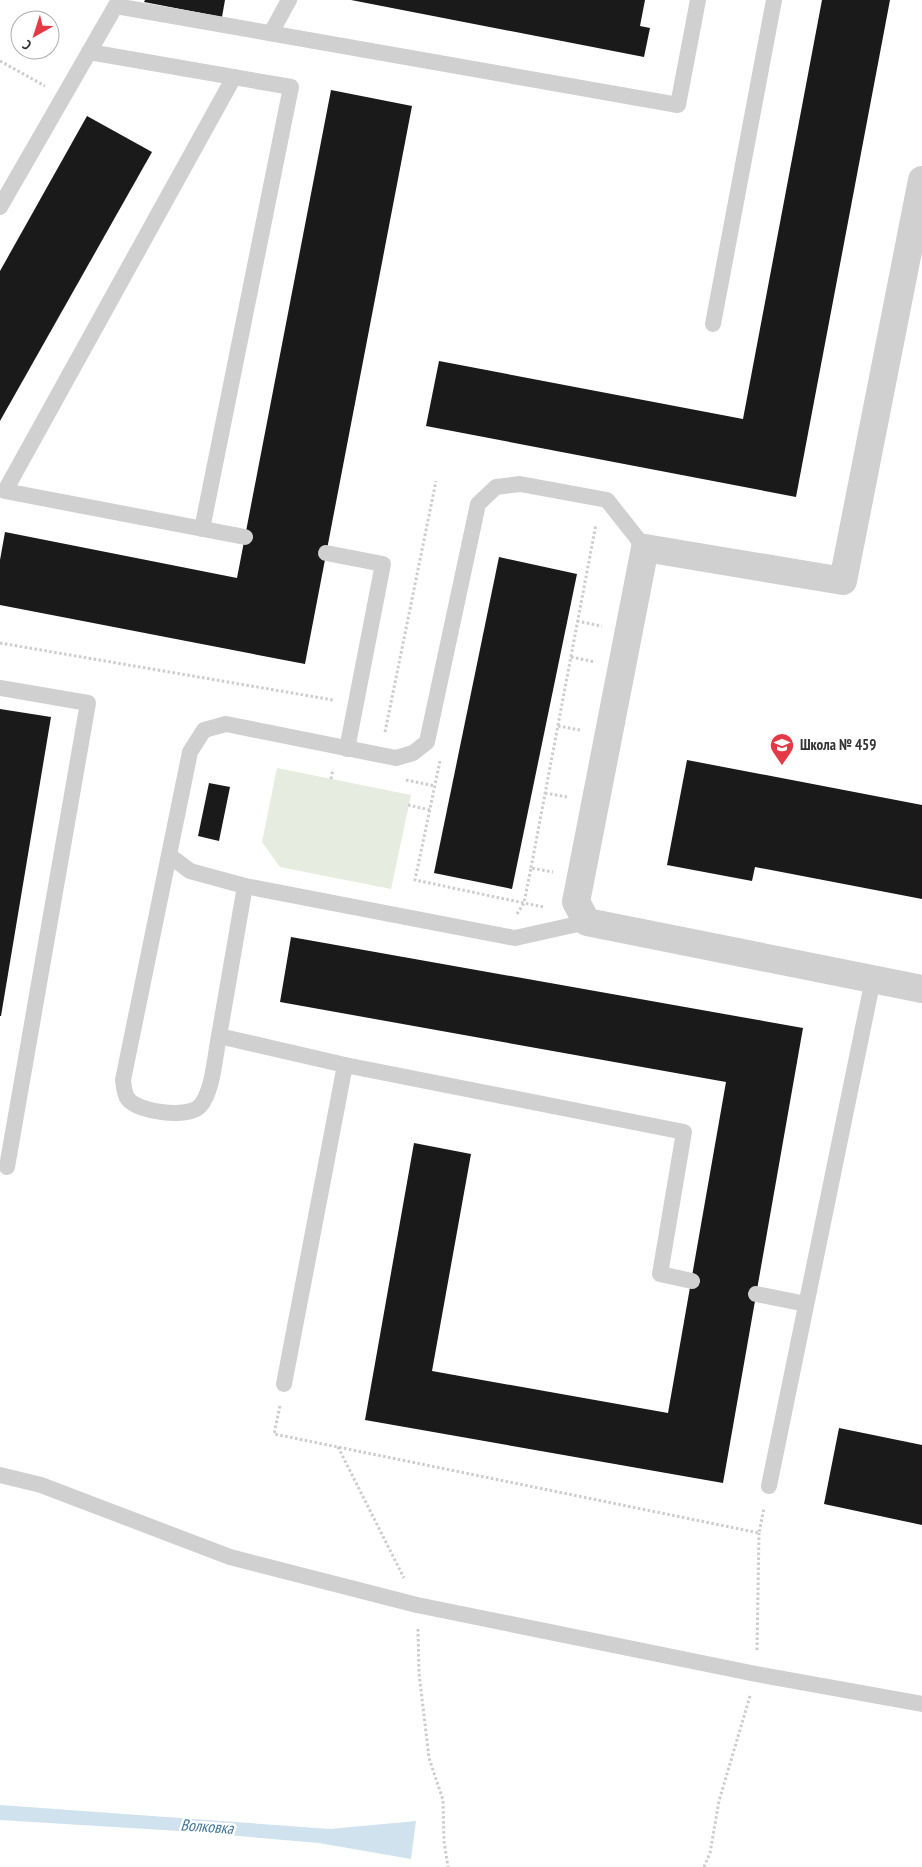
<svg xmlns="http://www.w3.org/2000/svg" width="922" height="1867" font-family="'PT Sans Narrow',sans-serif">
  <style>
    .green { fill: #e6ecdf }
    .water { fill: #cfe2ee }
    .building { fill: #1a1a1a }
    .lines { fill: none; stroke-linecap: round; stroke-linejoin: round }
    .path { stroke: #cdcdcd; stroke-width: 3; stroke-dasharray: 2.5 2.5; stroke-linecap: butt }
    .service { stroke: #d0d0d0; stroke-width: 16 }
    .minor { stroke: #d0d0d0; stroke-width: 28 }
    .labels { text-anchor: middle; stroke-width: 5; stroke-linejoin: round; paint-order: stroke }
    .poi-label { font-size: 15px; font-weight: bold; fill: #333; stroke: #fff; text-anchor: start }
    .water-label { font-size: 16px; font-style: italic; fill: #3f7597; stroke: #fff }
  </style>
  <rect width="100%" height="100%" fill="#fff"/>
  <path class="green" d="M277,768L411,795L391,889L280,867L262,842Z"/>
  <path class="water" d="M0,1805L330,1829L416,1821L411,1859L319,1843L179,1831L0,1820Z"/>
  <g class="building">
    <path d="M145,0H225L222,17L144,2Z"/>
    <path d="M351,0H645L640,26L650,28L644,57Z"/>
    <path d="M822,0H890L796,497L426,426L439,361L743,419Z"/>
    <path d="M331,90L412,106L305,664L0,605V560L5,532L237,578Z"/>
    <path d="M87,116L152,152L0,421V271Z"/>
    <path d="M499,557L577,574L512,889L434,873Z"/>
    <path d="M0,709L51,717L1,1016H0Z"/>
    <path d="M687,760L922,805V899L755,867L752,881L667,865Z"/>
    <path d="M209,783L230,787L219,841L198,836Z"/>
    <path d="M291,937L803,1028L723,1483L365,1420L414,1143L471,1154L432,1371L668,1413L726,1082L280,1002Z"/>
    <path d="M839,1428L922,1445V1525L824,1504Z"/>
  </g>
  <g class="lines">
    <g class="path">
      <path d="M0,61L45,86"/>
      <path d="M577,621L602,626"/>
      <path d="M0,643L333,700"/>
      <path d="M571,657L595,662"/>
      <path d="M558,726L580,730"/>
      <path d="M385,732L436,481"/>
      <path d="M440,761L415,880L524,903L531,868L553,872"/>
      <path d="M331,779L333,769"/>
      <path d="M406,780L435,786"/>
      <path d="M545,793L567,797"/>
      <path d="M408,805L430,810"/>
      <path d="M531,868L596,524"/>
      <path d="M517,914L524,903L544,907"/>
      <path d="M280,1406L274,1434L759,1533L764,1508"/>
      <path d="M338,1447L404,1578"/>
      <path d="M418,1629L419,1673L429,1758L443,1800L444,1841L448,1867"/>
      <path d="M757,1650L759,1533"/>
      <path d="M704,1867L710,1853L719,1801L750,1696"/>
    </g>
    <g class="service">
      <path d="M116,6L678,105L698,0"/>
      <path d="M271,33L289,0"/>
      <path d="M89,52L291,87L202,529"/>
      <path d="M234,77L5,491L245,537"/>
      <path d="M0,207L119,0"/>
      <path d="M713,324L774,0"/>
      <path d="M326,553L383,564L347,749"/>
      <path d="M0,688L88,703L7,1167"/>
      <path d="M170,856L190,871L245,886"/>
      <path d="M587,922L515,938L245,886L219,1036L345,1065L684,1132L660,1274L692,1281"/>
      <path d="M219,1036C215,1055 213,1092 200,1106C188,1119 138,1112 128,1099C124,1094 124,1086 123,1080L190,752L204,730L226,724L396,758L413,753L427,742L478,504L496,487L520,484L607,500L645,548"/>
      <path d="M756,1294L806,1304"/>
      <path d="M284,1384L345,1065"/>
      <path d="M0,1475L41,1485L230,1557L417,1605L756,1674L922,1704"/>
      <path d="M769,1486L873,979"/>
    </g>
    <path class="minor" d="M922,180L843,581L645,548L576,902L587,922L922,989"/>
  </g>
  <defs>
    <g id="school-pin" transform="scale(1.25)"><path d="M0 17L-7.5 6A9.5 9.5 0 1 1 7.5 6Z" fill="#e63946" stroke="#fff"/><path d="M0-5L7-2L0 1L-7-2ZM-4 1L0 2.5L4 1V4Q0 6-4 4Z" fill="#fff"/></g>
  </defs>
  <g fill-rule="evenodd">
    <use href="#school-pin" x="782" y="745"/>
  </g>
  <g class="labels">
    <g class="poi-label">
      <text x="800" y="750">Школа № 459</text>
    </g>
    <g class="water-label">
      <text transform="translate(207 1826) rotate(4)" y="6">Волковка</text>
    </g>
  </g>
  <g transform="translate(35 35) rotate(219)"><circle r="24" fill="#ffffff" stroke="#adadad"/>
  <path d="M0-4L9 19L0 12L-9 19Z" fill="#e63946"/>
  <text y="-8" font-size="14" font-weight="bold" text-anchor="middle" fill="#333333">С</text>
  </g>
</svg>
